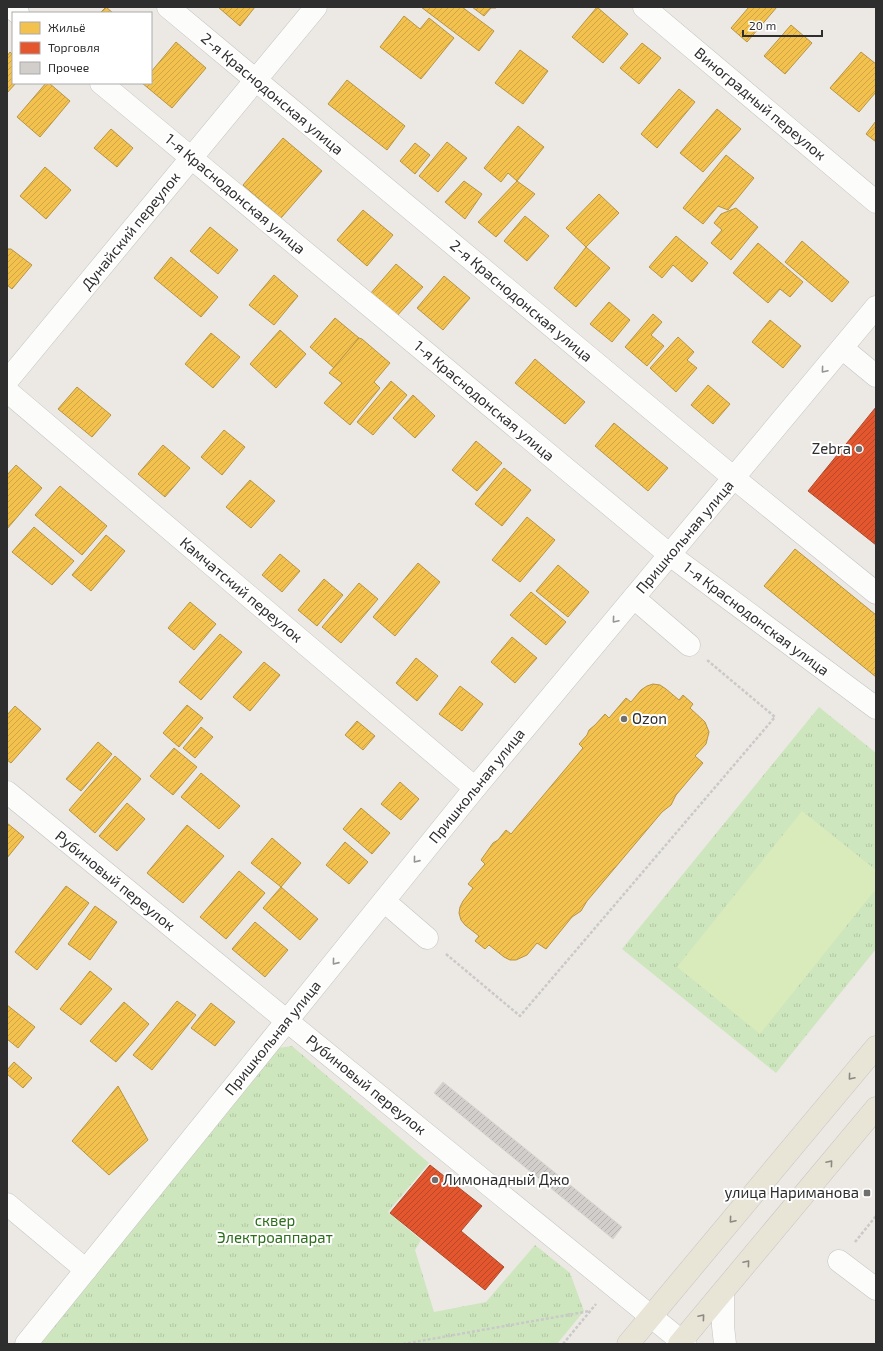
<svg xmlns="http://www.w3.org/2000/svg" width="883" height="1351" font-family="'Exo 2',sans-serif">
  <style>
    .park { fill: url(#park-tufts) }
    .pitch { fill: #d9eabb }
    .homes { fill: url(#homes-hatch); stroke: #b79544 }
    .shops { fill: url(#shops-hatch); stroke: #ad4b2e }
    .building { fill: url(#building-hatch); stroke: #d7d4d0 }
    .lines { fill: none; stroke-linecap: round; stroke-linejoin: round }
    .minor-casing { stroke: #c5c4c5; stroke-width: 23 }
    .major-casing { stroke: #c6c5c4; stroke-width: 23 }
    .path { stroke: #c9c9c8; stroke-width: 2.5; stroke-dasharray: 3 2; stroke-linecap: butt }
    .minor { stroke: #fcfcfb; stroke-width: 22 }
    .major { stroke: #e8e4d6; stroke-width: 22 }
    .oneway { stroke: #959594 }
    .oneway2 { stroke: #8b8982 }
    .poi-dot { fill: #706f6e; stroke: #fff; stroke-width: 1.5 }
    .labels { text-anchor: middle; stroke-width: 4; stroke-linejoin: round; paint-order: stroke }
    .street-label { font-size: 15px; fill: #2e2e2e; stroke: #fff }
    .poi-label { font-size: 15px; fill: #2e2e2e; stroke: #fff; text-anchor: end }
    .park-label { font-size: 15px; fill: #2c6e1b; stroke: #fff }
  </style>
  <defs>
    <pattern id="park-tufts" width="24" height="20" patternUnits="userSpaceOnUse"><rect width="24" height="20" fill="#cee6be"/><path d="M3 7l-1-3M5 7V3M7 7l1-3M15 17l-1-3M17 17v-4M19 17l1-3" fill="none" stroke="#b1c6a4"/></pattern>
    <pattern id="homes-hatch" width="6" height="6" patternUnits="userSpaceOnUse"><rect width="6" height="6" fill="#f2c14e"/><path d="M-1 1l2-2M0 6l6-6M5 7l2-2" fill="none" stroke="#d0a644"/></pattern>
    <pattern id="shops-hatch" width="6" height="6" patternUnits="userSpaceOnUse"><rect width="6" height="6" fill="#e4572e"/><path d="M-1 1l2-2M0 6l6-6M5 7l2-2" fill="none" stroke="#b94828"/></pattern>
    <pattern id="building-hatch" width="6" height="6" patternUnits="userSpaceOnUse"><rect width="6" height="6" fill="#d1cecb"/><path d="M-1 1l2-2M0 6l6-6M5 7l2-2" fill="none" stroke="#b4b1af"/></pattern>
  </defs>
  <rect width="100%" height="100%" fill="#ece8e4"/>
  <g class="park">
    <path d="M819,707L876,753V949L776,1073L622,949Z"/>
    <path d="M292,1046L429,1163L388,1212L421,1240L415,1250L434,1312L486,1302L535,1245L570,1273L584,1311L557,1344H37L271,1049Z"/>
  </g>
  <path class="pitch" d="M802,811L876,870V889L760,1034L677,967Z"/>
  <g class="homes">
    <path d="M106,7L113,13H100Z"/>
    <path d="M218,7H255L240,26Z"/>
    <path d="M421,7H462L494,31L479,51Z"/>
    <path d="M472,7H497L496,8H491L484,16Z"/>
    <path d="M597,7L628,34L603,63L572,37Z"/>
    <path d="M749,7H777L747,42L731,28Z"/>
    <path d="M404,16L420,29L429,18L454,38L421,79L380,47Z"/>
    <path d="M791,25L812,43L785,74L764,56Z"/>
    <path d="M176,42L206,68L172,108L142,83H151V72Z"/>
    <path d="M642,43L661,58L639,84L620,68Z"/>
    <path d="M520,50L548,71L523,104L495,83Z"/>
    <path d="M10,52L13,55V83H16L7,93V56Z"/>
    <path d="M861,52L876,64V92L859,112L830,88Z"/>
    <path d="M347,80L405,126L387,150L328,104Z"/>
    <path d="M46,83H49L70,101L40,137L17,117Z"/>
    <path d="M679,89L695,102L657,148L641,134Z"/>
    <path d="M717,109L741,129L703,172L680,153Z"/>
    <path d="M876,121V142L866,134Z"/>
    <path d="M518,126L544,147L517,181L508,173L501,182L484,168Z"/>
    <path d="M111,129L133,148L117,167L94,148Z"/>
    <path d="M283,138L322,171L281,218L243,185Z"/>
    <path d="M447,142L467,158L438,192L419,176Z"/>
    <path d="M415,143L430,155L415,174L400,161Z"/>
    <path d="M726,155L754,178L728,210L718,206L703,224L683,208Z"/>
    <path d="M45,167L71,190L46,219L20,196Z"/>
    <path d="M464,181L482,194L465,219L445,202Z"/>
    <path d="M517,181L535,194L496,237L478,222Z"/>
    <path d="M599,194L619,213L586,247L566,228Z"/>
    <path d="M736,208L758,227L731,260L711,243L722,230L714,223L721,214Z"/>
    <path d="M363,210L393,235L367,266L337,240Z"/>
    <path d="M525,216L549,236L527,261L504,241Z"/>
    <path d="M210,227L238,250L218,274L190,251Z"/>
    <path d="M676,236L708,263L692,282L673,265L662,278L649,267Z"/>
    <path d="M802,241L849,282L832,302L785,262Z"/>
    <path d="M758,243L803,282L790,297L780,289L768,303L733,273Z"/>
    <path d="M586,247L610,268L576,307L554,288Z"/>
    <path d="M7,249H11L32,265L12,289L7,285Z"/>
    <path d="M171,257L218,297L201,317L154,278Z"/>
    <path d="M396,264L423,287L396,317L370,294Z"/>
    <path d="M274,275L298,296L274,325L249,305Z"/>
    <path d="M444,276L470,298L443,330L417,308Z"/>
    <path d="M609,302L630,320L612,342L590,324Z"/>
    <path d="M653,314L662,322L651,335L664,346L647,366L625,347Z"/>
    <path d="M335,318L359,338L334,368L310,347Z"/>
    <path d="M770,320L801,346L783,368L752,342Z"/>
    <path d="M280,330L306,354L276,388L250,364Z"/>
    <path d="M211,333L240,357L213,388L185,364Z"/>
    <path d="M678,337L694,352L687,360L697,368L676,392L650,368Z"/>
    <path d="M359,338L362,339L390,363L374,382L380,388L350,425L324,403L342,383L329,373Z"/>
    <path d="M535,359L585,402L565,424L515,383Z"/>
    <path d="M391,381L407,395L373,435L357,422Z"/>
    <path d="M708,385L730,404L713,424L691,405Z"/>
    <path d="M77,387L111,415L92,437L58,409Z"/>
    <path d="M413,395L435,416L415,438L393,418Z"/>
    <path d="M614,423L668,468L648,491L595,446Z"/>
    <path d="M224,430L245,447L222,475L201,457Z"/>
    <path d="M476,441L502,463L477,491L452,470Z"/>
    <path d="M163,445L190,468L165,497L138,474Z"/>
    <path d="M16,465L42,488L7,529V475Z"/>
    <path d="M504,468L531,490L502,526L475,504Z"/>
    <path d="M250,480L275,501L251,528L226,507Z"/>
    <path d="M60,486L107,526L82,555L35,515Z"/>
    <path d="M527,517L555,540L520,582L492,560Z"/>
    <path d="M34,527L74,561L52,585L12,552Z"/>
    <path d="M106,535L125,551L91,591L72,575Z"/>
    <path d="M795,549L876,615V677L764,586Z"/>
    <path d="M280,554L300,571L282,592L262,575Z"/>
    <path d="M418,563L440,582L395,636L373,617Z"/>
    <path d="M558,565L589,592L568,617L536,591Z"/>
    <path d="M324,579L343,595L317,626L298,610Z"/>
    <path d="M359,583L378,599L341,643L322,627Z"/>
    <path d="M531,592L566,622L546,645L510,615Z"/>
    <path d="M190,602L216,624L194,650L168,628Z"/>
    <path d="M220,634L242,652L201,700L179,682Z"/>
    <path d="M512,637L537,658L515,683L491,662Z"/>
    <path d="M416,658L438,676L417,701L396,683Z"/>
    <path d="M264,662L280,675L250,711L233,697Z"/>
    <path d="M653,684L660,685L666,689L679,700L683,695L693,704L690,708L705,722L709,732L706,744L695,756L703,763L676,795L671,805L662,812L587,901L581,911L572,917L546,949L537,943L527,955L516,960H510L504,957L489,945L485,949L475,941L479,936L465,925L461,920L459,913L460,907L463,901L473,888L468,884L485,864L481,860L493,843L498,840L506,830L511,834L583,748L579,744L587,735L589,730L595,725L605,714L609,718L626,698L631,702L641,690L647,686Z"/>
    <path d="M460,686L483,704L462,731L439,714Z"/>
    <path d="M187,705L203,718L179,747L163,733Z"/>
    <path d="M15,706L41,729L11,763L7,760V715Z"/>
    <path d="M357,721L375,736L363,750L345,735Z"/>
    <path d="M201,727L213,737L195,758L183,748Z"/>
    <path d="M98,742L112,754L81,791L66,779Z"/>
    <path d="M174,748L197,767L173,795L150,776Z"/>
    <path d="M115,756L141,779L95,833L69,810Z"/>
    <path d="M201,773L240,806L219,829L181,797Z"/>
    <path d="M400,782L419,799L401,820L381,804Z"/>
    <path d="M127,803L145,819L117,851L99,836Z"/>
    <path d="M361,808L390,833L372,854L343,829Z"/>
    <path d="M7,823L24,837L7,858Z"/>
    <path d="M187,825L224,856L183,903L147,873Z"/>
    <path d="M272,838L301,863L281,887L251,863Z"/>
    <path d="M345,842L368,862L349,884L326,865Z"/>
    <path d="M239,871L265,893L226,939L200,917Z"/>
    <path d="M66,886L89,903L37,970L15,952Z"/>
    <path d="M281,887L318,919L300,940L263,908Z"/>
    <path d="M95,906L117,922L90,960L68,944Z"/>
    <path d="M255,922L288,950L265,977L232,949Z"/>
    <path d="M90,971L112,989L81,1025L60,1009Z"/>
    <path d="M177,1001L196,1015L152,1070L133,1055Z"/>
    <path d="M124,1002L149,1024L116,1062L90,1041Z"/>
    <path d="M211,1003L235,1022L215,1046L191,1028Z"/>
    <path d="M7,1005L35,1027L18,1048L7,1039Z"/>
    <path d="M14,1062L32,1078L23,1088L7,1074V1070Z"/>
    <path d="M118,1086L148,1140L109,1175L72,1141Z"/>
  </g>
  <g class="shops">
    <path d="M876,407V545L808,491Z"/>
    <path d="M430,1165L482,1206L461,1231L504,1267L485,1290L390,1213Z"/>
  </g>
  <path class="building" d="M443,1082L622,1227L613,1239L434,1093Z"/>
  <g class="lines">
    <g class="minor-casing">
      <g id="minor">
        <path d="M10,7L18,13"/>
        <path d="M168,7L734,478L876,593"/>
        <path d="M644,7L876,202"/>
        <path d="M101,83L670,555L876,708"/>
        <path d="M842,348L876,376"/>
        <path d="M7,381L316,7"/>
        <path d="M7,391L475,788"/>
        <path d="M634,598L689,645"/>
        <path d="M7,792L287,1021L685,1344"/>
        <path d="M384,901L427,938"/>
        <path d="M7,1204L86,1270"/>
        <path d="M839,1261L876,1289"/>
        <path d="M723,1293V1326L725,1344"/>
        <path d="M26,1344L475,788L876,307"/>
      </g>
    </g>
    <g class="major-casing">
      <g id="major">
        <path d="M628,1344L876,1047"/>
        <path d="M679,1344L876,1108"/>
      </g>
    </g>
    <g class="path">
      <path d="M446,954L520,1016L775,717L707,660"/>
      <path d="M855,1242L876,1216"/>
      <path d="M403,1344L590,1311"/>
      <path d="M563,1344L596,1304"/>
    </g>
    <use href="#minor" class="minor"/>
    <use href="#major" class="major"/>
  </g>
  <defs><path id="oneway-chevron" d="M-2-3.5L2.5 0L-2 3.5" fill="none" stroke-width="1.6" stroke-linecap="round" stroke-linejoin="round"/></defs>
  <g class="oneway">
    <use href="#oneway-chevron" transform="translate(824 370) rotate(130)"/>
    <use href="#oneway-chevron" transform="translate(615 620) rotate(130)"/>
    <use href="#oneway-chevron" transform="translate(416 860) rotate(129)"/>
    <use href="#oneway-chevron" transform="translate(335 962) rotate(129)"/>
  </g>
  <g class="oneway2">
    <use href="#oneway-chevron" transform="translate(851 1077) rotate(130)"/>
    <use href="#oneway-chevron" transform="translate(830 1163) rotate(-50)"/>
    <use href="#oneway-chevron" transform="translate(732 1220) rotate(130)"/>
    <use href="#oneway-chevron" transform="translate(747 1263) rotate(-50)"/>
    <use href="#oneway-chevron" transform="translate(702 1317) rotate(-50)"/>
  </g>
  <g class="poi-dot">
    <circle cx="859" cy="449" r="4"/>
    <circle cx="624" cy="719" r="4"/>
    <circle cx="435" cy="1180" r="4"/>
    <rect x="863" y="1189" width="8" height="8" rx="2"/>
  </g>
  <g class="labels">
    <g class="street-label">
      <text transform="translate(272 94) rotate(40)" y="5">2-я Краснодонская улица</text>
      <text transform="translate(760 104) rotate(40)" y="5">Виноградный переулок</text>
      <text transform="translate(235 194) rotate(40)" y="5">1-я Краснодонская улица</text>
      <text transform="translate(131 231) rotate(-51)" y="5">Дунайский переулок</text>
      <text transform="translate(521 301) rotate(40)" y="5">2-я Краснодонская улица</text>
      <text transform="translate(484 401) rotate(40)" y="5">1-я Краснодонская улица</text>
      <text transform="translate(685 537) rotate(-50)" y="5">Пришкольная улица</text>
      <text transform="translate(241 590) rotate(40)" y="5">Камчатский переулок</text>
      <text transform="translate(756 619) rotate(37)" y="5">1-я Краснодонская улица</text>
      <text transform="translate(477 786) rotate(-51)" y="5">Пришкольная улица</text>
      <text transform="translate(115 881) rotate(39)" y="5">Рубиновый переулок</text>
      <text transform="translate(273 1038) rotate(-51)" y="5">Пришкольная улица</text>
      <text transform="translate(366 1085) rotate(39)" y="5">Рубиновый переулок</text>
    </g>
    <g class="poi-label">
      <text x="851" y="454">Zebra</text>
      <text x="632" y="724" text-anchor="start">Ozon</text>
      <text x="443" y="1185" text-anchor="start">Лимонадный Джо</text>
      <text x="859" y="1198">улица Нариманова</text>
    </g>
    <g class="park-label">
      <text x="275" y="1226">cквер<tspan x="275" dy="17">Электроаппарат</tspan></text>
    </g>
  </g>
  <rect width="883" height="1351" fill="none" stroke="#2e2e2e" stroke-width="16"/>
  <rect x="12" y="12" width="140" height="72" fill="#ffffff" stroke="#ababab"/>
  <rect x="20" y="22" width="20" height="12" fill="#f2c14e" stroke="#ababab"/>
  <text x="48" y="32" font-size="12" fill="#2e2e2e">Жильё</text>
  <rect x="20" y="42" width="20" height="12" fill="#e4572e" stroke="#ababab"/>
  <text x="48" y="52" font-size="12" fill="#2e2e2e">Торговля</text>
  <rect x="20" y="62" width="20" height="12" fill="#d1cecb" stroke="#ababab"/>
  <text x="48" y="72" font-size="12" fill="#2e2e2e">Прочее</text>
  <path d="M743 30v6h79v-6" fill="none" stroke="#2e2e2e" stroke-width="2"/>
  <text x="749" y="30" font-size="12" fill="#2e2e2e" stroke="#ffffff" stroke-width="3" paint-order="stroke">20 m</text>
</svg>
